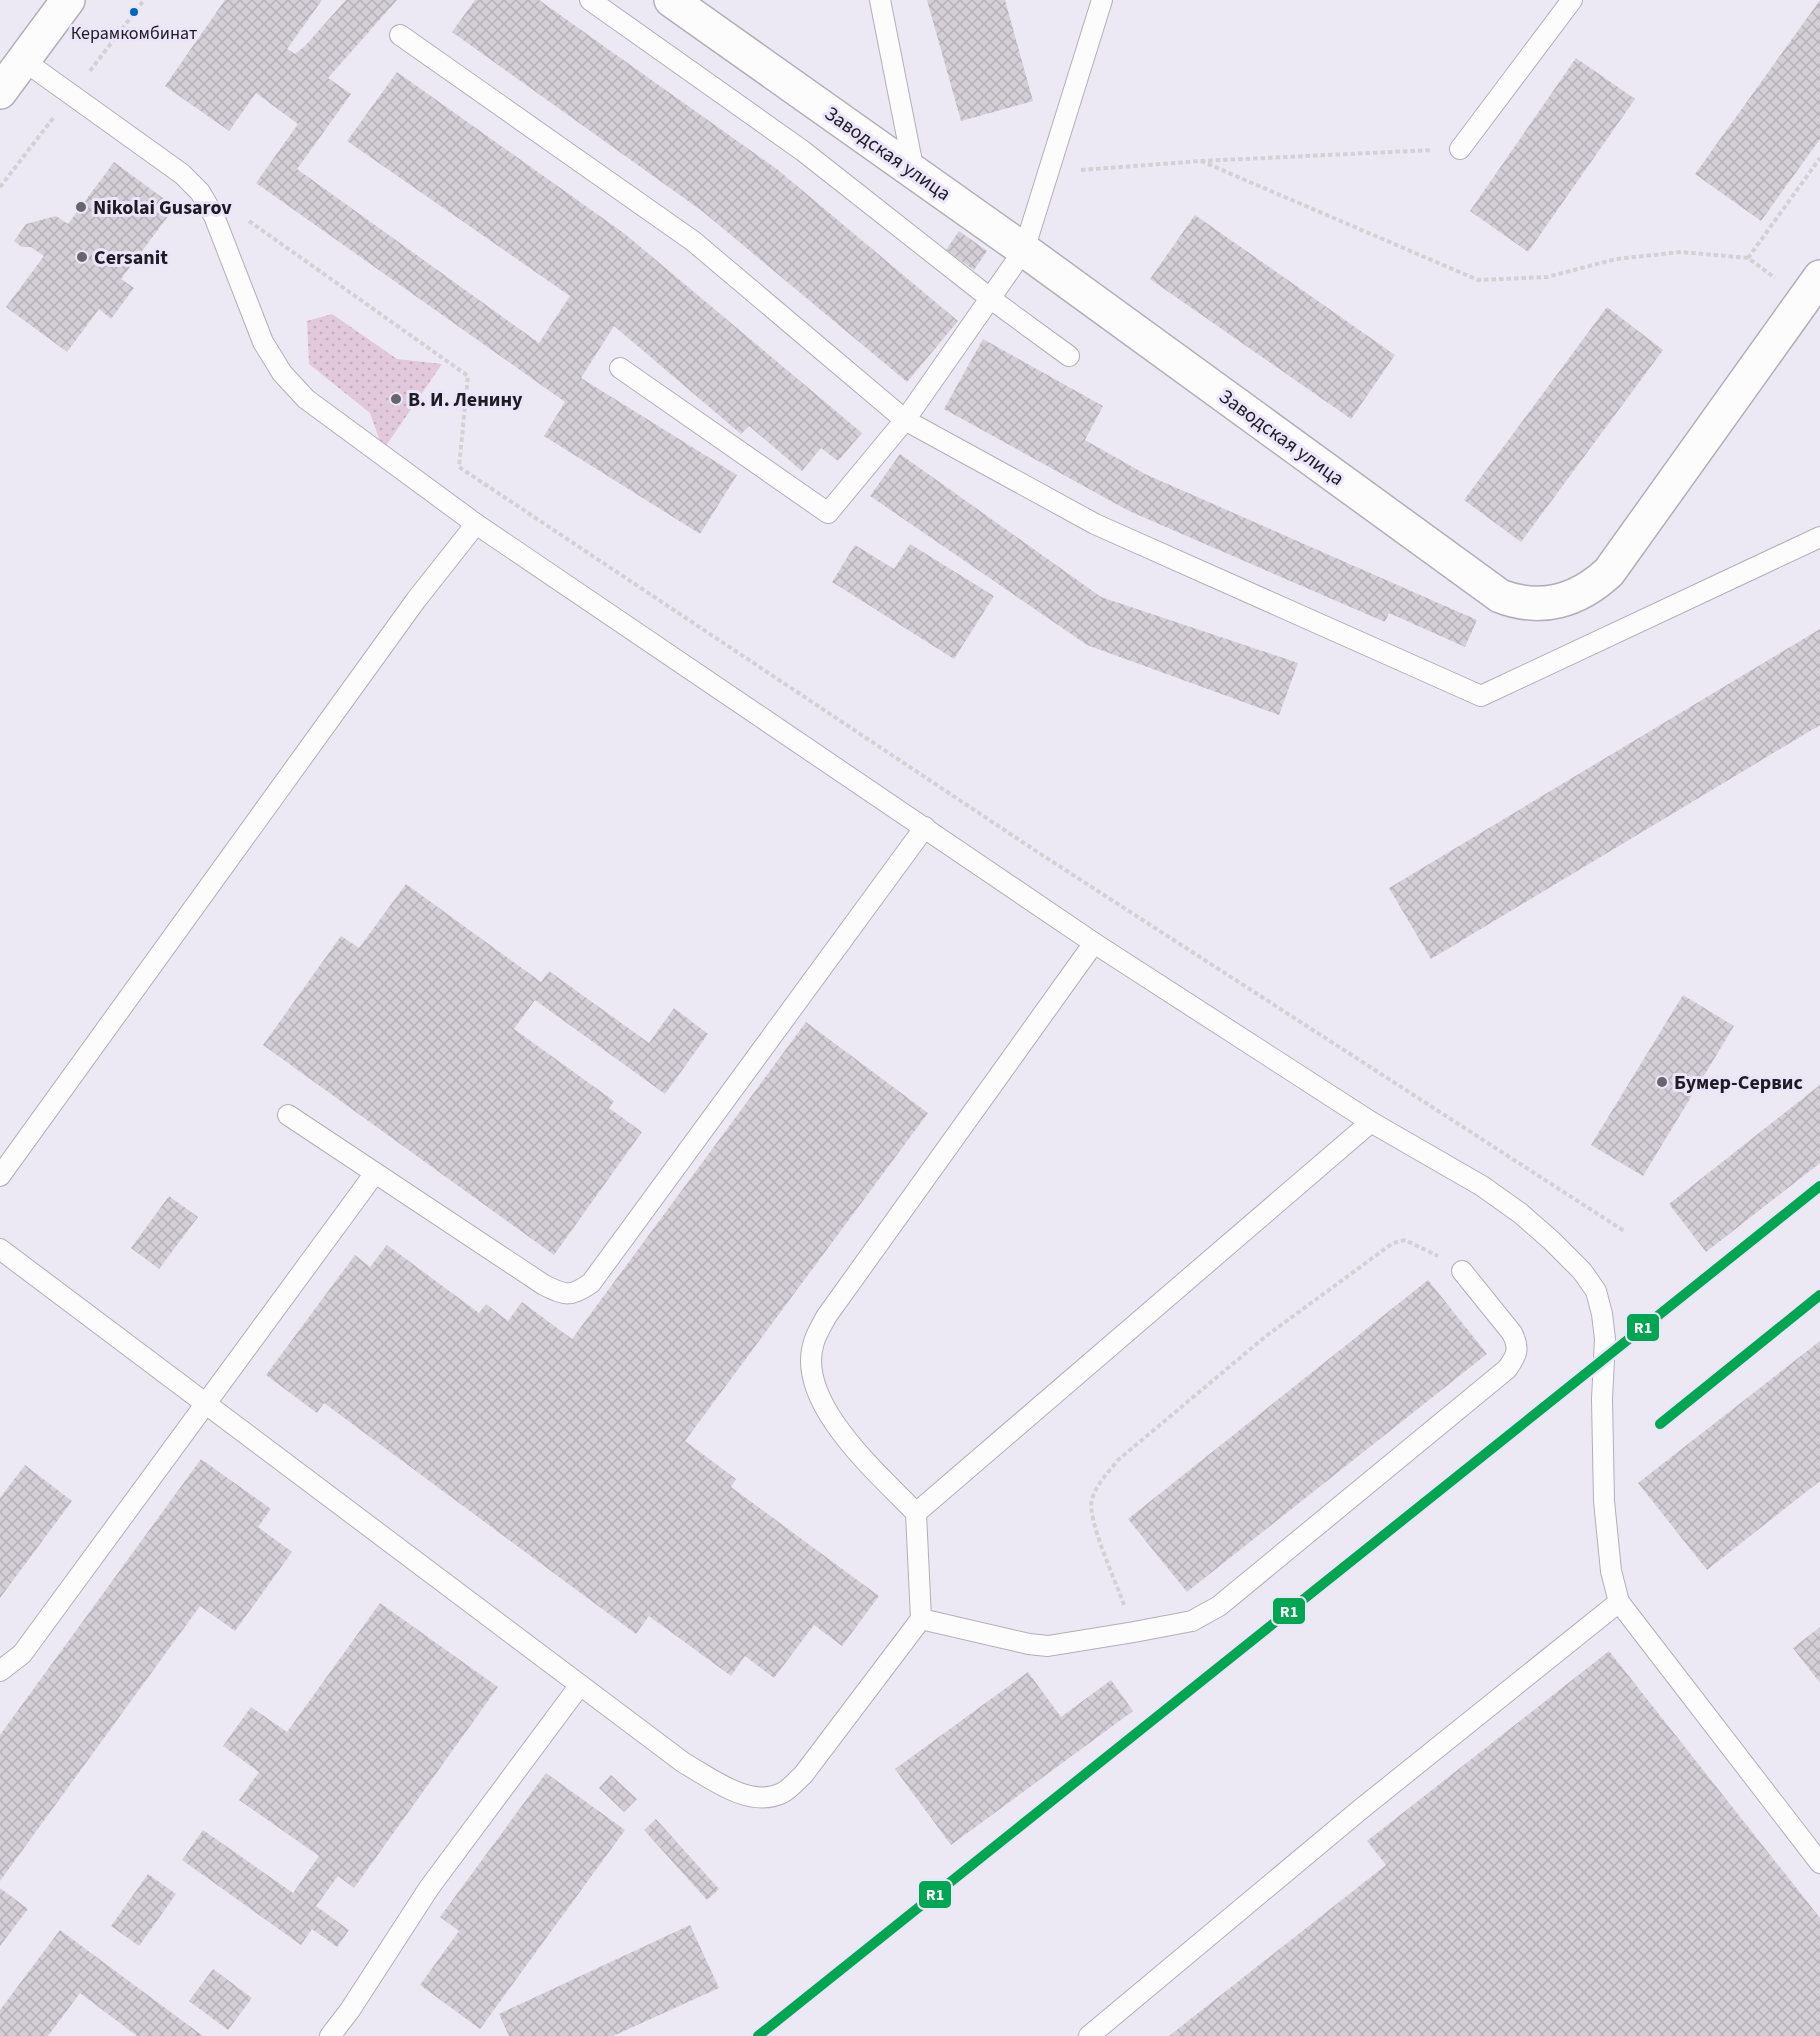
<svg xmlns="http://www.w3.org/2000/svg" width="1820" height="2036" font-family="'Source Sans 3',sans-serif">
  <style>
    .grass { fill: url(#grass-dots) }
    .building { fill: url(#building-cross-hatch) }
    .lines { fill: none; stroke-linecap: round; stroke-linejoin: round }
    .lane-casing { stroke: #b2afb7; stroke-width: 22 }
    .street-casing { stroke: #b2afb7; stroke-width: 36 }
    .secondary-casing { stroke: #b2afb7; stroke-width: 36 }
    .path { stroke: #d3d1d5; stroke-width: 4; stroke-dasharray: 4.5 3; stroke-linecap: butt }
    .lane { stroke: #fcfcfd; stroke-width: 20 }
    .street { stroke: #fcfcfd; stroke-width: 33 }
    .secondary { stroke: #fcfcfd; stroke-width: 33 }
    .rail-1-casing { stroke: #ece4f9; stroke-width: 15 }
    .rail-1 { stroke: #00a651; stroke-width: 10 }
    .bus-dot { fill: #0065bd; stroke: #ece4f9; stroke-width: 2 }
    .poi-dot { fill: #66646c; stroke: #ece4f9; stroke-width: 2 }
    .labels { text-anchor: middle; stroke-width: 6; stroke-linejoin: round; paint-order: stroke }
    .bus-label { font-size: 18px; fill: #1e1c23; stroke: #ece4f9 }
    .street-label { font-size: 20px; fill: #1e1c23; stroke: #ece4f9 }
    .poi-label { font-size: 20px; font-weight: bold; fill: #1e1c23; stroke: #ece4f9; text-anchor: start }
    .line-badge { stroke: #ece4f9; stroke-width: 2 }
    .badge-label { font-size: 16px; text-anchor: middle; font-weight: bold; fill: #fff }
  </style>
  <defs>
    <pattern id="grass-dots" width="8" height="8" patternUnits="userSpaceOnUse" patternTransform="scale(1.5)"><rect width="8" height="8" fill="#e1c9db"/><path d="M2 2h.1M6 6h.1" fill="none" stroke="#c1acbc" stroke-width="1.8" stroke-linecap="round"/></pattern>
    <pattern id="building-cross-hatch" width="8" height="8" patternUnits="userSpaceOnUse" patternTransform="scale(1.5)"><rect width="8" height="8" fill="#d4cfd7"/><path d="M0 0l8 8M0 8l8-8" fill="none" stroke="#b6b1b8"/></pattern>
  </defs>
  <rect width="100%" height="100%" fill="#ede9f4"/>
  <path class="grass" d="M332,314L397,359L442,364L383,450L370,413L309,364L307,321Z"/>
  <g class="building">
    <path d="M225,0H322L287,49L295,54L305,46L346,0H397L328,78L351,94L297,169L539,343L570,296L347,141L397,72L625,234L862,433L838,461L821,448L802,471L749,426L741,434L614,326L581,378L737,475L722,499L700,534L544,436L565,402L256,183L298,124L256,93L229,131L165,86Z"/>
    <path d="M475,0H539L778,170L958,321L907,382L702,211L452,32Z"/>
    <path d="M927,0H1005L1033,101L961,121Z"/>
    <path d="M1820,0V139L1761,221L1695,174Z"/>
    <path d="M1576,58L1635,99L1528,252L1470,211Z"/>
    <path d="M114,162L175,207L121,279L134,288L111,319L99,309L67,352L6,307L44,256L31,247H22L14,241L26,224L56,216L68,224Z"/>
    <path d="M1195,215L1395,355L1351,419L1150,279Z"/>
    <path d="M959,231L987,251L974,270L946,250Z"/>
    <path d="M1607,307L1663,350L1521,542L1464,500Z"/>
    <path d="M983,339L1103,406L1085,440L1145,474L1477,620L1465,647L1389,613L1385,622L1129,511L944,409Z"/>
    <path d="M900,454L1101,597L1298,663L1279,715L1087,645L870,496Z"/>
    <path d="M910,544L994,596L954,659L832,582L855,545L894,569Z"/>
    <path d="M1820,629V725L1431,959L1389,888Z"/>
    <path d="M406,884L541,982L549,971L649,1043L674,1008L708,1034L665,1094L535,1000L514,1029L614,1101L609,1108L642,1132L554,1255L263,1045L341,936L359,948Z"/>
    <path d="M1683,995L1734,1026L1643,1176L1591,1145Z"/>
    <path d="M806,1022L928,1113L685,1441L736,1479L731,1487L879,1596L842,1646L814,1625L774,1678L745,1656L731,1676L649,1616L636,1634L324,1403L317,1413L266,1375L355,1255L370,1267L387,1245L479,1313L486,1304L508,1321L522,1302L572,1339Z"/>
    <path d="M1820,1085V1163L1706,1252L1669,1204Z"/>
    <path d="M169,1196L198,1217L159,1269L131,1248Z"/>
    <path d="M1428,1280L1487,1354L1187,1592L1128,1519Z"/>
    <path d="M1820,1341V1481L1707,1570L1638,1483Z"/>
    <path d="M201,1459L271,1509L258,1527L292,1552L235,1631L200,1606L0,1881V1735Z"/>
    <path d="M25,1465L72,1501L0,1598V1498Z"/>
    <path d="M380,1603L498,1687L354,1888L338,1876L316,1906L349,1930L337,1947L312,1929L301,1945L182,1860L203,1830L293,1893L319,1856L239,1800L259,1772L223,1746L251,1707L287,1732Z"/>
    <path d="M1820,1627V1683L1793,1648Z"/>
    <path d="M1609,1651L1820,1918V2036H1169L1386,1865L1367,1841Z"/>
    <path d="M1028,1672L1061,1717L1111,1680L1133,1711L951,1845L895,1769Z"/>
    <path d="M546,1773L625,1830L480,2029L420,1985L459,1931L440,1917Z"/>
    <path d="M611,1775L637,1799L624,1812L599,1788Z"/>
    <path d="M656,1819L719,1889L707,1900L644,1830Z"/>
    <path d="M148,1874L176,1894L139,1946L111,1926Z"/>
    <path d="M0,1888L28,1909L0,1946Z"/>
    <path d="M690,1925L719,1988L613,2036H509L499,2014Z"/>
    <path d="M60,1930L203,2036H137L80,1993L48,2036H0V2010Z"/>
    <path d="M213,1969L252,1998L228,2030L189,2001Z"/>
  </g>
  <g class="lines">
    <g class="lane-casing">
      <g id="lane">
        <path d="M590,0L803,151L991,299L1069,356"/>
        <path d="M880,0L914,172"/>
        <path d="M400,35L693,241L905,420L1095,524L1481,696L1820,537"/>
        <path d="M23,60L182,174L200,192L214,216L263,342L282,373L306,399L476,524L1094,943L1371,1122L1482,1186L1520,1213L1552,1241L1582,1271L1596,1291L1602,1314L1605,1339L1602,1399L1604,1501L1611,1571L1619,1602L1820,1863"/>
        <path d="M1460,149L1572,0"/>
        <path d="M620,368L828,513L905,420L1024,250L1102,0"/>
        <path d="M1094,943L826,1317C822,1325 816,1334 814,1342C794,1402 879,1474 916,1513L1371,1122"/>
        <path d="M288,1115L544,1285C566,1296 571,1297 591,1283L925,827"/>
        <path d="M0,1176L416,600L476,524"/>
        <path d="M0,1249L684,1763C711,1778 749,1809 782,1793C789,1790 797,1780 803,1775L921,1619L916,1513"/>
        <path d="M921,1619L1029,1644L1048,1646L1134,1632L1192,1621L1219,1606L1507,1369C1517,1355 1520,1349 1512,1333L1462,1271"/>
        <path d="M0,1671L22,1654L375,1173"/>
        <path d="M330,2036L350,2010L429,1888L580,1685"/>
        <path d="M1089,2036L1361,1809L1619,1602"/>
      </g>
    </g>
    <g class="street-casing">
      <path id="street" d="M671,0L1024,250L1500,596C1541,612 1578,601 1609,572L1820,277"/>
    </g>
    <g class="secondary-casing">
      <path id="secondary" d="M0,92L68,0"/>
    </g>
    <g class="path">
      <path d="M90,71L144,0"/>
      <path d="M1201,161L1478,280L1547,277L1616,259L1681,252L1748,258L1775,278"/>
      <path d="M1081,170L1201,161L1433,150"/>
      <path d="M0,187L54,117"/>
      <path d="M249,221L468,376L459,467L1039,853L1624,1231"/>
      <path d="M1748,258L1820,158"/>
      <path d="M1124,1605C1117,1584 1086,1518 1092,1499C1097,1483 1108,1473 1118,1460L1266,1336L1393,1243L1405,1240L1438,1256"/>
    </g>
    <use href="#lane" class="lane"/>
    <use href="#street" class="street"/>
    <use href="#secondary" class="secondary"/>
    <g class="rail-1-casing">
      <g id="rail-1">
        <path d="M1660,1424L1820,1295"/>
        <path d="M758,2036L1820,1186"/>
      </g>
    </g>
    <use href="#rail-1" class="rail-1"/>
  </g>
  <circle class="bus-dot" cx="134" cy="12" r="5"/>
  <g class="poi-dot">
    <circle cx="81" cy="207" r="6"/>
    <circle cx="82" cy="257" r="6"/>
    <circle cx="396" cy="399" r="6"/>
    <circle cx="1662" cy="1082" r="6"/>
  </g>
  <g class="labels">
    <g class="bus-label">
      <text x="134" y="39">Керамкомбинат</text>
    </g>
    <g class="street-label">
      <text transform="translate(888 153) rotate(35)" y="7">Заводская улица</text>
      <text transform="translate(1282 437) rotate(36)" y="7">Заводская улица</text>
    </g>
    <g class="poi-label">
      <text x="93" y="214">Nikolai Gusarov</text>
      <text x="94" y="264">Cersanit</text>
      <text x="408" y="406">В. И. Ленину</text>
      <text x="1674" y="1089">Бумер-Сервис</text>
    </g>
  </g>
  <g class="line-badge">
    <rect x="1626" y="1313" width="34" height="29" rx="6" fill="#00a651"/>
    <rect x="1272" y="1597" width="34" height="28" rx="6" fill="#00a651"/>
    <rect x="918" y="1880" width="34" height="29" rx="6" fill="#00a651"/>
  </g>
  <g class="badge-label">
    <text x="1643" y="1333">R1</text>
    <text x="1289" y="1617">R1</text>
    <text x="935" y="1900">R1</text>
  </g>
</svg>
